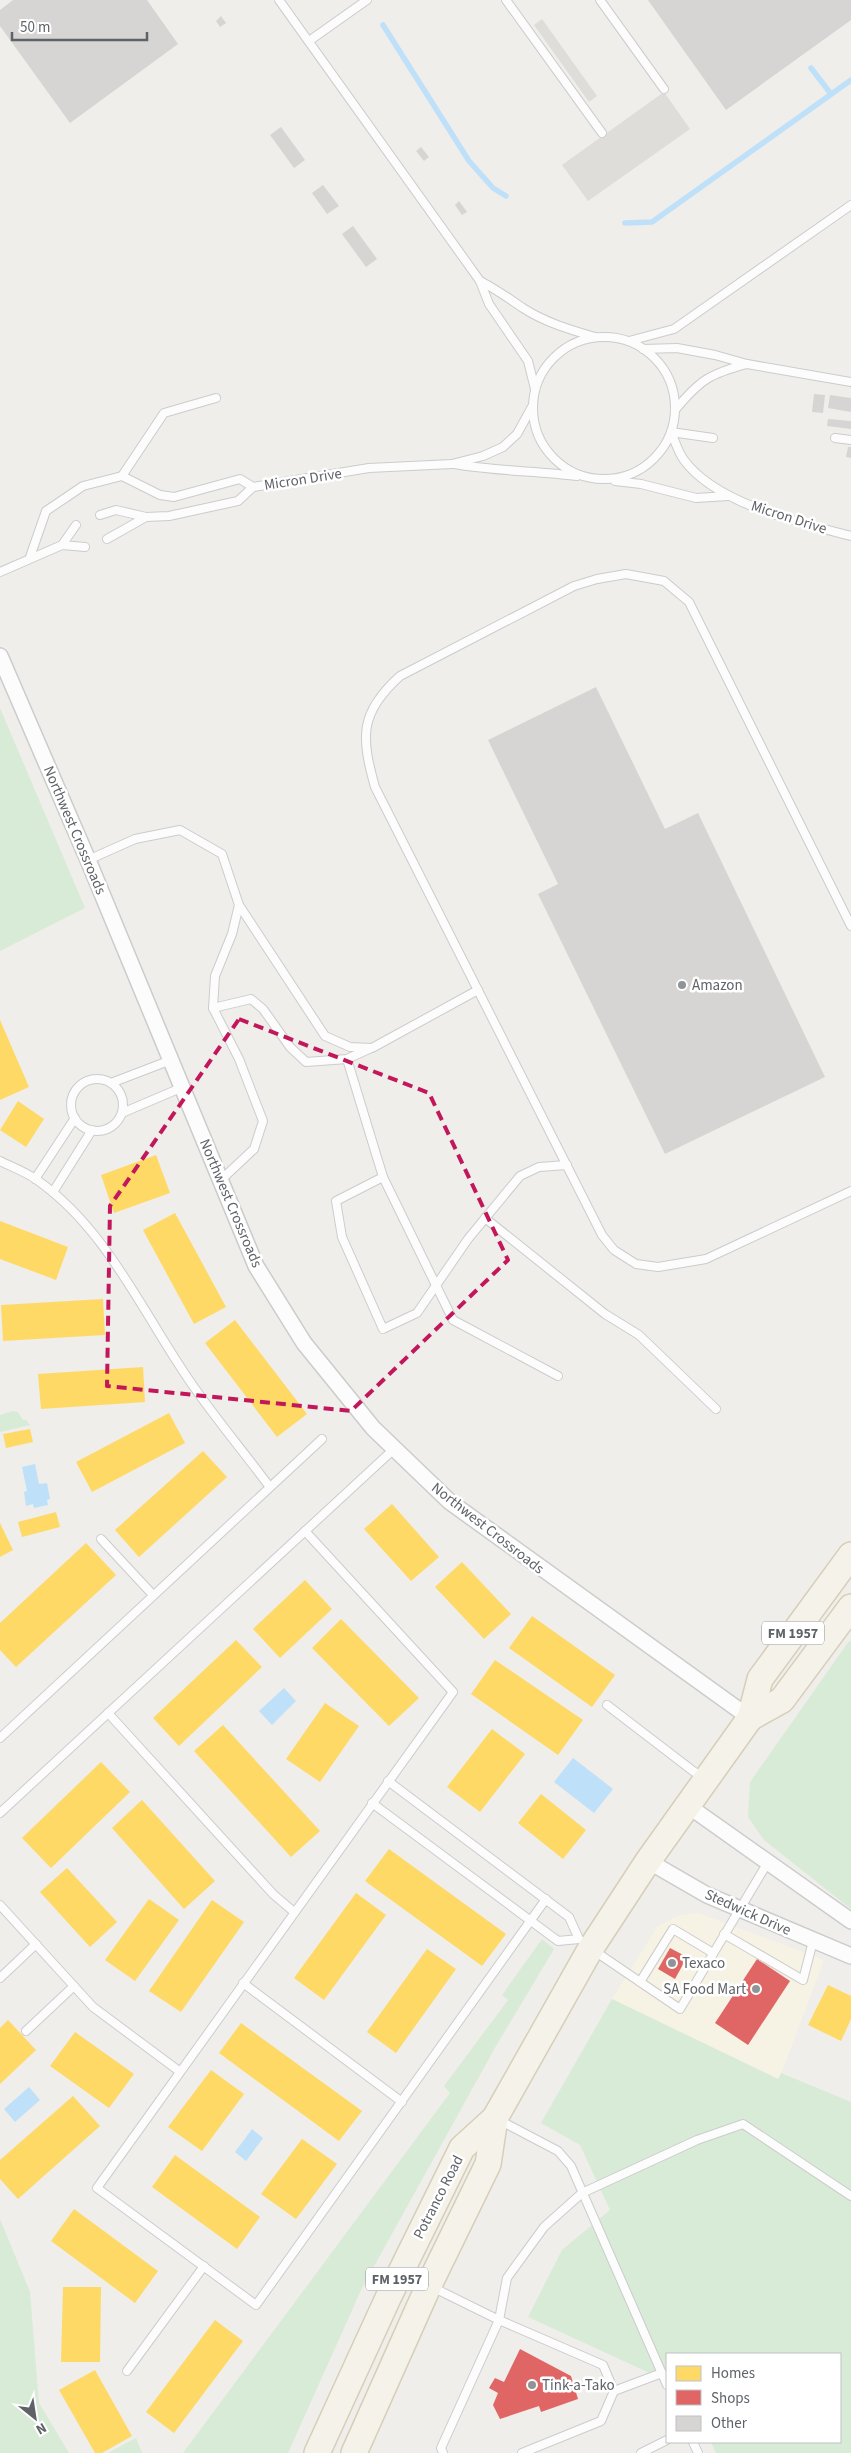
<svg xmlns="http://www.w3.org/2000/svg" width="851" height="2453" font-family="'Source Sans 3',sans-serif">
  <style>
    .commercial { fill: #f7f3e4 }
    .industrial { fill: #dfddda }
    .green { fill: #d8ebd6 }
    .water { fill: #bfe0f9 }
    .homes { fill: #ffd966 }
    .shops { fill: #e06666 }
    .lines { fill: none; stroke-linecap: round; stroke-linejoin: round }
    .stream { stroke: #bfe0f9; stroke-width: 5.5 }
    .building { fill: #d6d5d3 }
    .lane-casing { stroke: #cbcccc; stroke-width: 10 }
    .street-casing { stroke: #cbcccc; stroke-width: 18 }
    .primary-casing { stroke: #d7ceb8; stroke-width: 28 }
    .lane { stroke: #fdfcfc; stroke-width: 8 }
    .street { stroke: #fdfcfc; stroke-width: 15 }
    .primary { stroke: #f4f2e9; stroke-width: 25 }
    .marked { fill: none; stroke: #c2185b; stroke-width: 4; stroke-dasharray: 10 6; stroke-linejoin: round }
    .poi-dot { fill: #919496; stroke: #fff; stroke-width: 2 }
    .labels { text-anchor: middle; stroke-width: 5; stroke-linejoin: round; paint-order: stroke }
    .shield { fill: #fff; stroke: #8f9295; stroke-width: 1 }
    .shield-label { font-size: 14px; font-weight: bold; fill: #5f6368 }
    .street-label { font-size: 15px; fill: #5f6368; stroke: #fff }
    .poi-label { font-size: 15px; fill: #5f6368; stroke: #fff; text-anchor: start }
  </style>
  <rect width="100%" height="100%" fill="#efeeea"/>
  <path class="commercial" d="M698,1913L824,1960L779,2079L612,1999L657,1927L677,1916Z"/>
  <g class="industrial">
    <path d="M542,19L597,96L589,102L534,25Z"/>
    <path d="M664,92L690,129L588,201L562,165Z"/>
  </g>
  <g class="green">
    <path d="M0,708L85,908L0,951Z"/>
    <path d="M13,1411L18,1412L23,1420H26L30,1425L0,1432V1415Z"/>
    <path d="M849,1641L851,1642V1909L764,1840L748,1817L750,1782Z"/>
    <path d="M542,1939L554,1949L496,2046L362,2288L288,2453H183L450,2093L444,2086L508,2000L502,1995Z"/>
    <path d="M612,1999L778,2079L781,2073L851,2102V2453H716L711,2442H840V2354H667V2381L528,2317L562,2250L610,2210L580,2145L541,2123Z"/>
    <path d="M0,2219L30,2292L39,2403L69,2453H0Z"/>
    <path d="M136,2438L142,2453H108Z"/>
  </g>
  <g class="water">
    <path d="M35,1464L39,1484L47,1483L50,1499L47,1500L48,1505L34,1508L33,1504L26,1506L24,1492L27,1491L22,1467Z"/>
    <path d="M284,1688L296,1701L272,1725L259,1711Z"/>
    <path d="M573,1758L613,1789L594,1813L554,1782Z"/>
    <path d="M29,2087L40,2100L15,2122L4,2109Z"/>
    <path d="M252,2129L263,2138L246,2161L235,2152Z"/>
  </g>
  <g class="homes">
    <path d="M0,1020L29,1087L0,1100Z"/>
    <path d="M18,1101L44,1119L26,1147L0,1130Z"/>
    <path d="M156,1155L170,1193L114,1213L101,1175Z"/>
    <path d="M175,1213L226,1307L194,1324L143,1230Z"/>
    <path d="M0,1221L68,1247L56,1280L0,1259Z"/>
    <path d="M103,1299L105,1335L3,1341L1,1305Z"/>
    <path d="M235,1320L307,1414L277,1437L205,1343Z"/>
    <path d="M143,1367L145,1402L41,1409L38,1374Z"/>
    <path d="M169,1413L185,1443L92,1492L76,1462Z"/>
    <path d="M30,1429L33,1442L6,1448L3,1434Z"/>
    <path d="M203,1451L227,1477L139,1557L115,1530Z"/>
    <path d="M392,1504L439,1557L411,1581L364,1529Z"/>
    <path d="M56,1512L60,1527L22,1537L18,1522Z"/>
    <path d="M0,1523L13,1550L0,1557Z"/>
    <path d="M86,1543L116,1575L16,1667L0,1650V1623Z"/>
    <path d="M462,1562L511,1614L484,1639L435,1587Z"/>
    <path d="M305,1580L332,1609L280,1658L253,1629Z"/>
    <path d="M532,1616L615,1675L592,1707L509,1648Z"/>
    <path d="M341,1619L419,1698L389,1726L312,1648Z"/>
    <path d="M236,1640L262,1667L179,1746L153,1718Z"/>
    <path d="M495,1660L583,1720L558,1755L471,1694Z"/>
    <path d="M325,1703L359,1726L320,1782L286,1759Z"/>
    <path d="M223,1725L320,1831L291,1857L194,1751Z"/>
    <path d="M492,1729L525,1754L480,1812L447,1787Z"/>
    <path d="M101,1762L130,1792L51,1868L22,1838Z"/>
    <path d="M541,1794L586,1830L563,1859L518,1823Z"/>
    <path d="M142,1800L215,1881L184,1909L112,1828Z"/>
    <path d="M389,1849L506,1934L482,1966L365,1881Z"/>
    <path d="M67,1868L117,1922L90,1947L40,1892Z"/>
    <path d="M356,1893L386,1915L324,2000L294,1978Z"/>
    <path d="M149,1899L179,1920L135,1981L105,1960Z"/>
    <path d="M212,1900L244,1922L181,2012L149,1991Z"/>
    <path d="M427,1949L456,1969L396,2053L367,2032Z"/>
    <path d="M828,1985L851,1996V2019L841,2041L808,2025Z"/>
    <path d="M8,2020L36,2050L0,2084V2028Z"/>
    <path d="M241,2023L362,2111L339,2141L219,2053Z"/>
    <path d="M75,2032L134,2074L109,2108L50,2066Z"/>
    <path d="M211,2070L244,2094L202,2151L168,2127Z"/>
    <path d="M73,2096L100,2126L18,2199L0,2179V2160Z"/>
    <path d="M302,2139L337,2164L296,2219L261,2194Z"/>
    <path d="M175,2155L260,2217L237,2249L152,2187Z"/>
    <path d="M74,2209L158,2271L135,2303L51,2241Z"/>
    <path d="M63,2287H101L100,2362H61Z"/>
    <path d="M215,2320L243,2341L174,2433L146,2412Z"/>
    <path d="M95,2370L132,2436L102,2453H95L59,2390Z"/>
  </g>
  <g class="shops">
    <path d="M670,1948L687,1957L675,1979L658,1969Z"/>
    <path d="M757,1959L790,1981L748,2045L715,2023Z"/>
    <path d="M520,2349L571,2376L578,2399L541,2412L539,2406L500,2419L493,2405L498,2393L489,2388L495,2378L504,2382Z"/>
  </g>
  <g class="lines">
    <g class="stream">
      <path d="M383,25L469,161L493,188L506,196"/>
      <path d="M811,68L831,94"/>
      <path d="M625,223L652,222L851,80"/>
    </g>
  </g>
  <g class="building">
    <path d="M13,0H147L178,44L70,123L0,26V10Z"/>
    <path d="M648,0H851V20L726,110Z"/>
    <path d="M221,16L226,23L220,27L216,21Z"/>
    <path d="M281,127L305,160L294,168L270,135Z"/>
    <path d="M421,147L429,157L424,161L416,151Z"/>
    <path d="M323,185L339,206L327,214L312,193Z"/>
    <path d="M459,201L467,212L462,215L455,205Z"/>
    <path d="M353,226L377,259L366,267L342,234Z"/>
    <path d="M814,394L825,395L823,413L812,412Z"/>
    <path d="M830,395L851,398V412L828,408Z"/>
    <path d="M828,419L851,421V429L827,426Z"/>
    <path d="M848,447H851V458L846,457Z"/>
    <path d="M596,687L665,829L698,813L825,1077L665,1154L538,894L558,884L488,740Z"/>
  </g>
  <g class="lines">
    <g class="lane-casing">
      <g id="lane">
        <path d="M279,0L480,281L489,304L528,361L535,389"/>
        <path d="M506,0L602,133"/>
        <path d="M600,0L664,89"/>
        <path d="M309,41L367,0"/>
        <path d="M480,281C496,289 508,298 523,308C544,322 571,330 595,337"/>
        <circle cx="604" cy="408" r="71"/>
        <path d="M629,341L674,329L851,205"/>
        <path d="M643,349L677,348L715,355L747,364L851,382"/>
        <path d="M675,410C700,380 709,374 747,364"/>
        <path d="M671,432C675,441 678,452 684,460C716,504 801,523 851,536"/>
        <path d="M671,432L713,438"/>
        <path d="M835,438L851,440"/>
        <path d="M454,464C495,471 536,471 577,476"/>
        <path d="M122,476L164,413L216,398"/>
        <path d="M615,481L641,484L696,498L728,496"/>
        <path d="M100,515L116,510L146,517"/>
        <path d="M107,539L146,517L169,516L238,501L253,487L369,468L452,464L483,456L503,447L517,434L533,405"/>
        <path d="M62,545L76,525"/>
        <path d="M30,557L46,511L83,486L122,476L160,495L174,497L240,479L253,487"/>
        <path d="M0,572L62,545L85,547"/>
        <path d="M88,860L135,839L180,830L222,854L239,905L232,934L215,976L213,1008L239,1059L263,1121L254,1149L221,1180"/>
        <path d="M239,905L325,1036L350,1047L372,1048L478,990"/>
        <path d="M851,926L689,602L664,581L626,574L597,579L574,586L400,676C359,713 361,737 375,787L602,1235L614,1250L636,1264L658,1267L706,1259L851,1191"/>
        <path d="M213,1008L251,999L263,1009L290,1047L306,1062L347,1059L369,1049"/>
        <path d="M347,1059L383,1177L453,1320L558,1376"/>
        <circle cx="97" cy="1105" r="26"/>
        <path d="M111,1083L171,1060"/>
        <path d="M122,1113L183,1087"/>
        <path d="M0,1161C12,1167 26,1172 37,1180C104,1227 139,1305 183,1371C209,1411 241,1448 269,1486"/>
        <path d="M383,1177L336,1201L342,1237L383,1329L417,1313L468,1239L520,1176L539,1167L567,1165"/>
        <path d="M35,1179L75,1118"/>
        <path d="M53,1192L92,1130"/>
        <path d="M485,1218L605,1314L639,1335L716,1409"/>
        <path d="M305,1531L453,1692L97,2188L256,2305L546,1899"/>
        <path d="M101,1539L153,1595"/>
        <path d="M607,1705L693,1771L703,1777"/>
        <path d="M108,1713L273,1894L294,1912"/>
        <path d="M0,1738L322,1439"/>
        <path d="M372,1803L558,1941L579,1939L569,1917L388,1781"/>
        <path d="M0,1813L394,1449"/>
        <path d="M0,1905L93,2007L179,2071"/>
        <path d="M724,1934L803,1980L813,1941"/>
        <path d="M593,1950L680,2009L768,1862"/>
        <path d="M0,1978L36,1944"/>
        <path d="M640,1982L673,1929L713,1953"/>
        <path d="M243,1983L402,2102"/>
        <path d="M26,2031L74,1986"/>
        <path d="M499,2120L558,2151L571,2166L667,2385"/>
        <path d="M432,2287L499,2320L441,2448L443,2453"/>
        <path d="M127,2371L204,2266"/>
        <path d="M614,2391L603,2365L499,2320L507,2278L544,2227L582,2193L697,2140L743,2124L851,2196"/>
        <path d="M693,2442L698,2453"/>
        <path d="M522,2453L601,2421L614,2391L662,2373"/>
        <path d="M641,2453L667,2440"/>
      </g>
    </g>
    <g class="street-casing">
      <g id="street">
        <path d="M0,656L88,860L256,1266L304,1343L373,1428L450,1502L750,1718"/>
        <path d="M687,1805L851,1921"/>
        <path d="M648,1861L707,1895L851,1956"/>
      </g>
    </g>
    <g class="primary-casing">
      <g id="primary">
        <path d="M750,1718L782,1700L851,1607"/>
        <path d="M317,2453L388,2298L462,2148L495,2118L591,1948L648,1861L750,1718L760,1679L851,1555"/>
        <path d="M354,2453L429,2285L488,2164L495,2118"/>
      </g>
    </g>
    <use href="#lane" class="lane"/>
    <use href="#street" class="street"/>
    <use href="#primary" class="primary"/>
  </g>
  <path class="marked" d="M239,1019L429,1093L508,1260L351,1411L107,1386L110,1206Z"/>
  <g class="poi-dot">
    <circle cx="682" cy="985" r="5"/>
    <circle cx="672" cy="1963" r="5"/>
    <circle cx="756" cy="1989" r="5"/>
    <circle cx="532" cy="2385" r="5"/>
  </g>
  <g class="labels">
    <g class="shield">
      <rect x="762" y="1621.5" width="62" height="23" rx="4"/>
      <rect x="366" y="2267.5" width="62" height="23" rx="4"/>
    </g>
    <g class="shield-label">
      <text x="793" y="1638">FM 1957</text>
      <text x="397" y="2284">FM 1957</text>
    </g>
    <g class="street-label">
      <text transform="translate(303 479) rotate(-9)" y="5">Micron Drive</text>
      <text transform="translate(789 517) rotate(18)" y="5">Micron Drive</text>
      <text transform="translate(75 830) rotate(67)" y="5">Northwest Crossroads</text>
      <text transform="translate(231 1203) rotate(67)" y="5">Northwest Crossroads</text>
      <text transform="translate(488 1528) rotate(38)" y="5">Northwest Crossroads</text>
      <text transform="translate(748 1912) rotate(24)" y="5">Stedwick Drive</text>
      <text transform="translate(438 2197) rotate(-63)" y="5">Potranco Road</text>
    </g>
    <g class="poi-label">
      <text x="692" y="990">Amazon</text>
      <text x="682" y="1968">Texaco</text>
      <text x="746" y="1994" text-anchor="end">SA Food Mart</text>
      <text x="542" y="2390">Tink-a-Tako</text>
    </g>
  </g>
  <rect x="666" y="2353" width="175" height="90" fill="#ffffff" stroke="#bfc1c3"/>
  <rect x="676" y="2366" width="25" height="15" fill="#ffd966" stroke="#bfc1c3"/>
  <text x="711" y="2378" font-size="15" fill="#5f6368">Homes</text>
  <rect x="676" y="2390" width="25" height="15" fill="#e06666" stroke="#bfc1c3"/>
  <text x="711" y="2403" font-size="15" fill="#5f6368">Shops</text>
  <rect x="676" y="2416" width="25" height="15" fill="#d6d5d3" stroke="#bfc1c3"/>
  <text x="711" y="2428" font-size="15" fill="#5f6368">Other</text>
  <g transform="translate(35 2418) rotate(150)" stroke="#ffffff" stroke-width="4" paint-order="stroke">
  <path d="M0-4L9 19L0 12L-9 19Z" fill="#5f6368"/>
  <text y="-8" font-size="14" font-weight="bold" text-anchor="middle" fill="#5f6368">N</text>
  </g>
  <path d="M12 32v8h135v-8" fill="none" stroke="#5f6368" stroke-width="2.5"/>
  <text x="20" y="32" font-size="15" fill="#5f6368" stroke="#ffffff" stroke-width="4" paint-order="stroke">50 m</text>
</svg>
